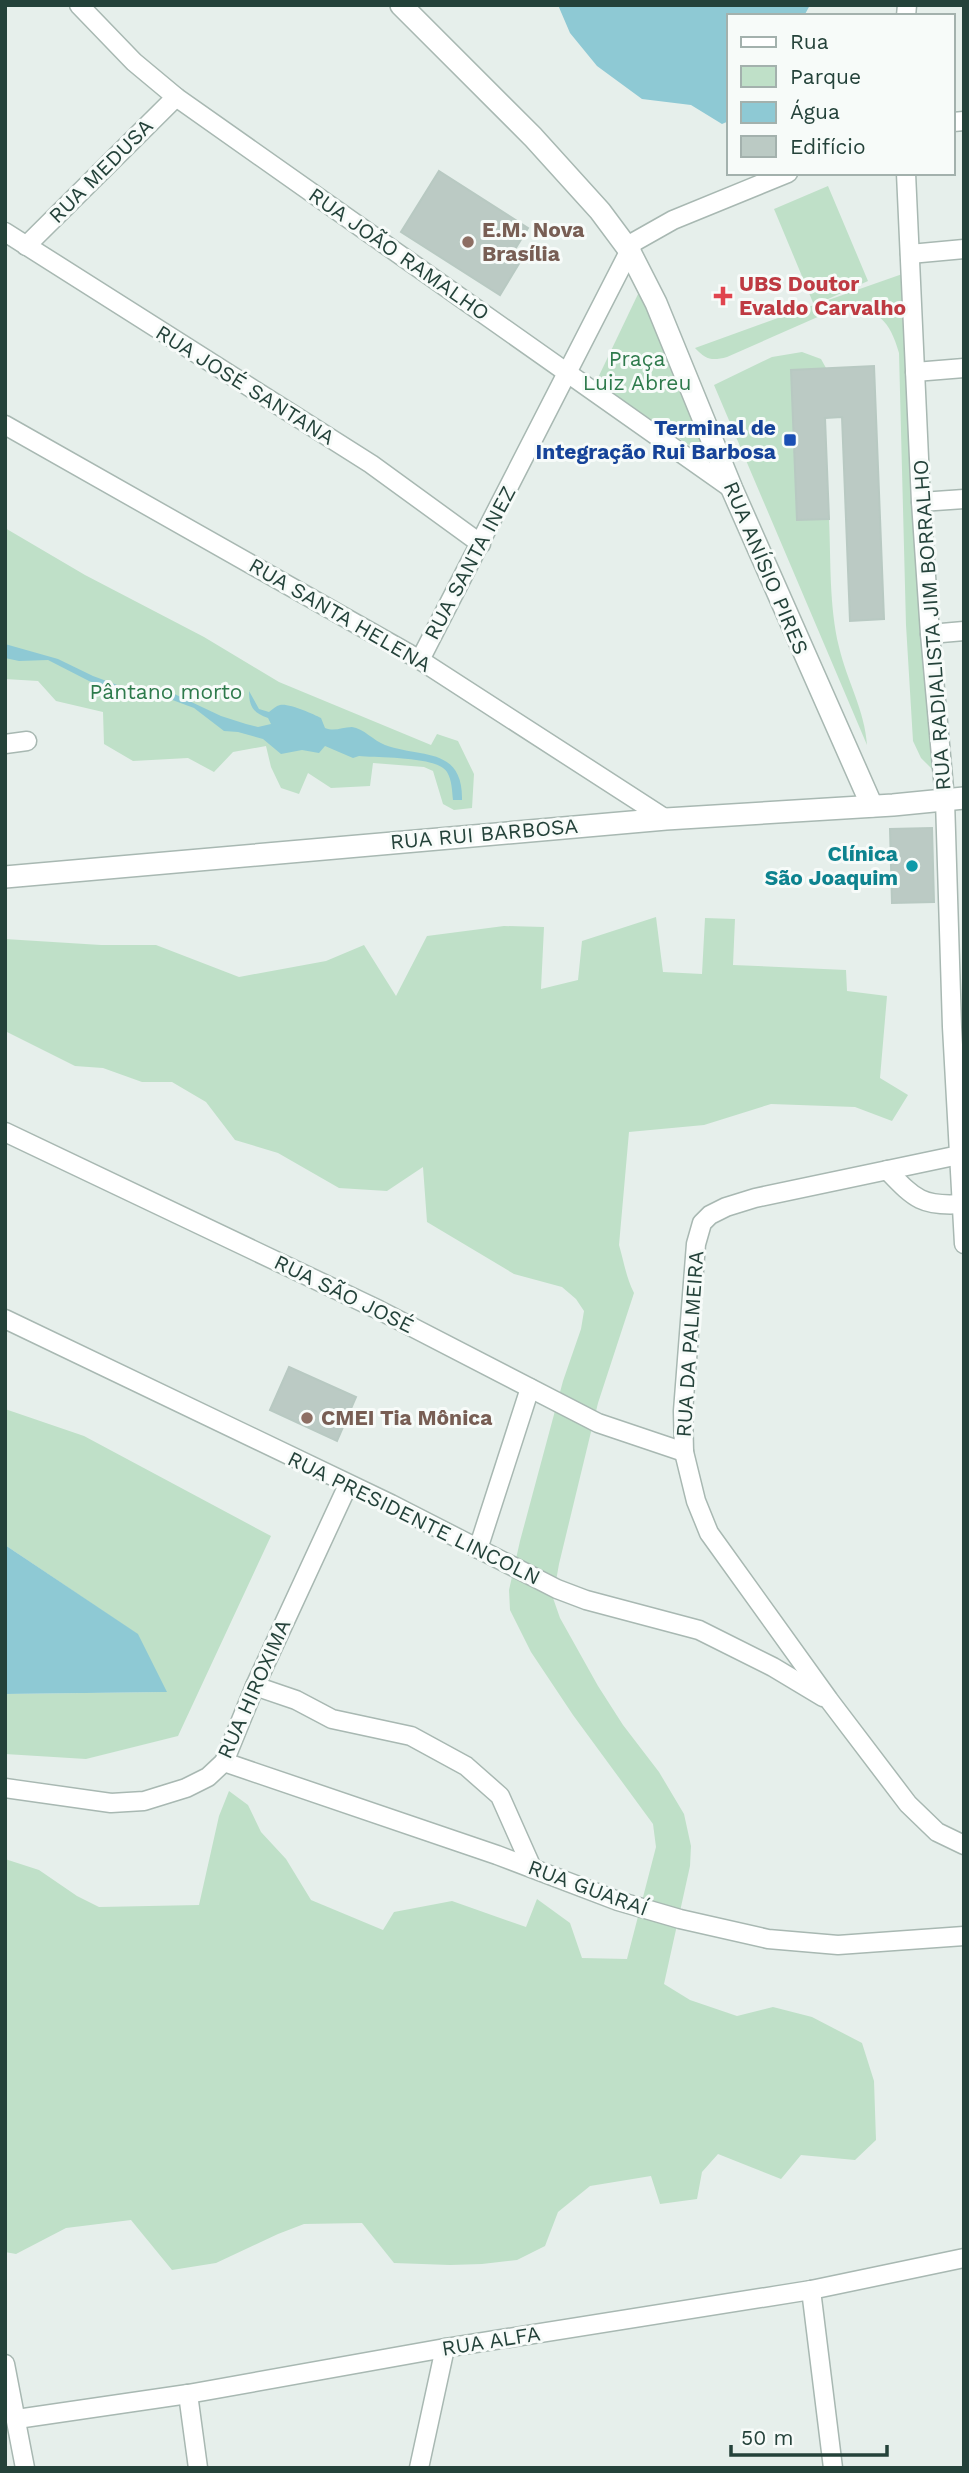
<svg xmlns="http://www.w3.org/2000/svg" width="969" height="2473" font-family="'Work Sans',sans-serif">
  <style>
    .green { fill: #bfe0c8 }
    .water { fill: #8ec9d4 }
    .building { fill: #bbcac4; stroke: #b8c9c2; stroke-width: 2 }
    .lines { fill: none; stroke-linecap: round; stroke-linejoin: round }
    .minor-casing { stroke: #a8b8b2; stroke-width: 21 }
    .tertiary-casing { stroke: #a8b8b2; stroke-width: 24 }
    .minor { stroke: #fff; stroke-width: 18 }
    .tertiary { stroke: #fff; stroke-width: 21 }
    .education-dot { fill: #8d6e63; stroke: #f7fbf9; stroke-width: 2.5 }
    .health-dot { fill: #e0444e; stroke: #f7fbf9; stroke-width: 2.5 }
    .transit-dot { fill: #1a4fb4; stroke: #f7fbf9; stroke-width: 2.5 }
    .culture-dot { fill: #0f9aa8; stroke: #f7fbf9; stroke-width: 2.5 }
    .labels { text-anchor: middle; stroke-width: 6; stroke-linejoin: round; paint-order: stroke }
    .street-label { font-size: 21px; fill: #24423a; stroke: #f7fbf9 }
    .education-label { font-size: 21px; font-weight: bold; fill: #785e54; stroke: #f7fbf9; text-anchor: start }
    .health-label { font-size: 21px; font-weight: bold; fill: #be3a42; stroke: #f7fbf9; text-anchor: start }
    .park-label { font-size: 21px; fill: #2d7a4b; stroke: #f7fbf9 }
    .transit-label { font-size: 21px; font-weight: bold; fill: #164399; stroke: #f7fbf9; text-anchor: end }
    .culture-label { font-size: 21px; font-weight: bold; fill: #0d838f; stroke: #f7fbf9; text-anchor: end }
  </style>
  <rect width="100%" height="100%" fill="#e6efeb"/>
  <g class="green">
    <path d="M828,186L868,281L817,304L908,272L941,778L921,758L913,741L906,625L899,353C887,311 871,307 829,312L727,357C712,361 706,360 695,348L814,305L774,209Z"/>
    <path d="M639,292L708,450L705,456L596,382Z"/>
    <path d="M802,352L821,359L826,368L791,370L797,520L829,519C831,561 829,606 839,647C847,681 865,711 867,745L714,385L772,357Z"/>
    <path d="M5,528L85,575L204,637L279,682L431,745L437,734L458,741L474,774L472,808L454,810L443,804L433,771L424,767L373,763L370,786L331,788L308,773L299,794L281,788L271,767L266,746L233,752L214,772L188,758L133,761L104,744L103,712L56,701L38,681L5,679Z"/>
    <path d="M656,917L663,972L702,974L705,918L735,919L733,965L846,970L847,991L887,996L880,1078L908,1095L892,1121L855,1107L771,1104L704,1125L629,1132L619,1245C624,1262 626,1277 634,1293L598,1403L559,1564L553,1598L560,1618L598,1686L623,1725L659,1772L684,1814L691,1846L690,1866L664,1984L690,2000L737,2016L773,2007L812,2017L862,2043L874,2081L876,2140L855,2160L801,2155L781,2179L718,2154L702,2172L697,2199L660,2204L651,2176L590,2186L558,2212L545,2246L517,2260L482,2264L450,2265L394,2263L362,2223L304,2224L278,2234L216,2263L172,2270L131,2220L66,2228L16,2254L5,2252V1859L39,1870L77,1896L99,1907L199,1905L219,1816L229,1791L248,1805L261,1832L286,1859L311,1900L383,1930L394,1912L452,1901L526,1927L537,1899L570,1923L582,1958L627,1959L656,1847L653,1824L573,1715L531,1652L510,1610L509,1590L520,1541L563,1381L581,1329L584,1311L576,1299L562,1287L514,1274L427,1222L423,1167L387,1191L339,1188L278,1153L235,1140L206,1102L172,1082H142L103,1068L75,1066L5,1031V939L101,945H156L239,977L326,961L364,945L396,996L427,936L504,926L544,927L541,989L578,980L582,941Z"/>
    <path d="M5,1409L84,1436L271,1536L178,1736L86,1759L5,1754V1694L166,1692L137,1634L5,1545Z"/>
  </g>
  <g class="water">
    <path d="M558,5H810L804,16H729V121L722,124L691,105L642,99L597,66L570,33Z"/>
    <path d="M5,644L58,659L93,676L120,686L168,691L221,716L246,724L258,727L271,724L268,718C253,713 249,706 249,691L259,709L269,712C273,709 276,706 280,705C289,703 313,714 321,718L325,728C335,732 342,727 352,727C363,728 374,741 385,745C420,758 463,746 462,800H453C452,791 452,780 447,772C437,756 378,758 359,756L353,758L325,746L319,753L302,750L281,754L263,739L238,732L224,731L194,708L159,695H129L119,693L89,681L48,660L19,661L5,658Z"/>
    <path d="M5,1545L138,1634L167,1692L5,1694Z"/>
  </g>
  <g class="building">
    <path d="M439,171L528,228L514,251L523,257L500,295L401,232Z"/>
    <path d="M874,366L884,619L850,621L842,417L825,418L829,519L797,520L791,370Z"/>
    <path d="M932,828L934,902L892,903L890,829Z"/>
    <path d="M289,1367L356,1397L337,1441L270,1410Z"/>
  </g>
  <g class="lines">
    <g class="minor-casing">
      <g id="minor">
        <path d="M79,5L134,62L176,97L732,489"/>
        <path d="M906,16L907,5"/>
        <path d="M953,122L964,121"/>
        <path d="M906,173L921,502L930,634L945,800L952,1027L964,1244"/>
        <path d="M5,232L371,464L481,544"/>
        <path d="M26,246L176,97"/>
        <path d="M910,254L964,249"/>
        <path d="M915,372L964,368"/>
        <path d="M5,425L420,660L666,819"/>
        <path d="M921,502L964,499"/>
        <path d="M930,634L964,631"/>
        <path d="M420,660L634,242L673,220L788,173"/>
        <path d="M5,744L27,741"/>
        <path d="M5,1132L379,1310L598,1423L684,1452"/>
        <path d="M959,1155L755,1198L726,1207L710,1215L702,1223L696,1244L683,1411L684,1452L696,1501L709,1533L829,1700L908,1804L937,1832L964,1845"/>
        <path d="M887,1170C914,1198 921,1207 962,1204"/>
        <path d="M5,1319L391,1504L557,1589L586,1600L699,1630L773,1667L823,1697"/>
        <path d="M478,1549L530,1388"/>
        <path d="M255,1686L296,1700L332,1719L411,1736L466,1766L500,1796L532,1868"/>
        <path d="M224,1762L497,1855L618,1901L680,1919L768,1939L838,1945L964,1936"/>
        <path d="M5,1788L111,1803L144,1801L186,1788L208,1777L224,1762L255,1686L348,1485"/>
        <path d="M811,2290L833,2468"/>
        <path d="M5,2364L25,2468"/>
        <path d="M188,2394L198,2468"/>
        <path d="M17,2419L188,2394L445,2348L811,2290L964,2258"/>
        <path d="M419,2468L445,2348"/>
      </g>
    </g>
    <g class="tertiary-casing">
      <g id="tertiary">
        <path d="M401,5L533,137L600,211L629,250L656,303L732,489L872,806"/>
        <path d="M5,877L666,819L893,805L964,798"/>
      </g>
    </g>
    <use href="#minor" class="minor"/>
    <use href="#tertiary" class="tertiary"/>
  </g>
  <g class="education-dot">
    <circle cx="468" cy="242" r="7"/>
    <circle cx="307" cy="1418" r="7"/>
  </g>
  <path class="health-dot" d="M719.5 285.5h7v7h7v7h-7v7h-7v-7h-7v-7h7z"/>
  <rect class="transit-dot" x="783" y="433" width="14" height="14" rx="3.5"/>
  <circle class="culture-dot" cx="912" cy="866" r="7"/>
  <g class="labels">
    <g class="street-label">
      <text transform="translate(101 171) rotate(-45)" y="7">RUA MEDUSA</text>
      <text transform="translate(399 254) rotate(35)" y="7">RUA JOÃO RAMALHO</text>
      <text transform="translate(245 385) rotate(32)" y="7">RUA JOSÉ SANTANA</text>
      <text transform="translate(470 563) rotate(-62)" y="7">RUA SANTA INEZ</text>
      <text transform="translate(766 568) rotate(67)" y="7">RUA ANÍSIO PIRES</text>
      <text transform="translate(340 615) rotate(30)" y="7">RUA SANTA HELENA</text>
      <text transform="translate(932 625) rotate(-94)" y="7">RUA RADIALISTA JIM BORRALHO</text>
      <text transform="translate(484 834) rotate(-5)" y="7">RUA RUI BARBOSA</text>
      <text transform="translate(344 1294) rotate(26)" y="7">RUA SÃO JOSÉ</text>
      <text transform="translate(690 1344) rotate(-86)" y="7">RUA DA PALMEIRA</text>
      <text transform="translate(414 1518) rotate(26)" y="7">RUA PRESIDENTE LINCOLN</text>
      <text transform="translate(254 1689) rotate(-66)" y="7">RUA HIROXIMA</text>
      <text transform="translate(588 1888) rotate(20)" y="7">RUA GUARAÍ</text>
      <text transform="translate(491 2341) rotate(-9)" y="7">RUA ALFA</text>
    </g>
    <g class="education-label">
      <text x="482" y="237">E.M. Nova<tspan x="482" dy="24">Brasília</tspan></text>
      <text x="321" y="1425">CMEI Tia Mônica</text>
    </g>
    <g class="health-label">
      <text x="739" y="291">UBS Doutor<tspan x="739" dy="24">Evaldo Carvalho</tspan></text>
    </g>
    <g class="park-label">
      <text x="637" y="366">Praça<tspan x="637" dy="24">Luiz Abreu</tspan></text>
      <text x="166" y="699">Pântano morto</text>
    </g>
    <g class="transit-label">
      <text x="776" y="435">Terminal de<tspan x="776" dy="24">Integração Rui Barbosa</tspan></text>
    </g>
    <g class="culture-label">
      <text x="898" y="861">Clínica<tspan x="898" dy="24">São Joaquim</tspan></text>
    </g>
  </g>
  <rect width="969" height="2473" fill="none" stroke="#24423a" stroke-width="14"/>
  <rect x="727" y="14" width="228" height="161" fill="#f7fbf9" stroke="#a3b1ad" stroke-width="2"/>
  <rect x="741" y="37" width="35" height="10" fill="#ffffff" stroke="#a3b1ad" stroke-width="2"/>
  <text x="790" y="49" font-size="21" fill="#24423a">Rua</text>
  <rect x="741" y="66" width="35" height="21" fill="#bfe0c8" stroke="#a3b1ad" stroke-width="2"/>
  <text x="790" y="84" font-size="21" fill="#24423a">Parque</text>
  <rect x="741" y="102" width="35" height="21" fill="#8ec9d4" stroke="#a3b1ad" stroke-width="2"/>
  <text x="790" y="119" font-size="21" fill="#24423a">Água</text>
  <rect x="741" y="136" width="35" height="21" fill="#bbcac4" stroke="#a3b1ad" stroke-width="2"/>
  <text x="790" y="154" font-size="21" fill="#24423a">Edifício</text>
  <path d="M731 2445v10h156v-10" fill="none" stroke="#24423a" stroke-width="3.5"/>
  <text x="741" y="2445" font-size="21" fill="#24423a" stroke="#f7fbf9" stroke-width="5" paint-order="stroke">50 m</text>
</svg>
